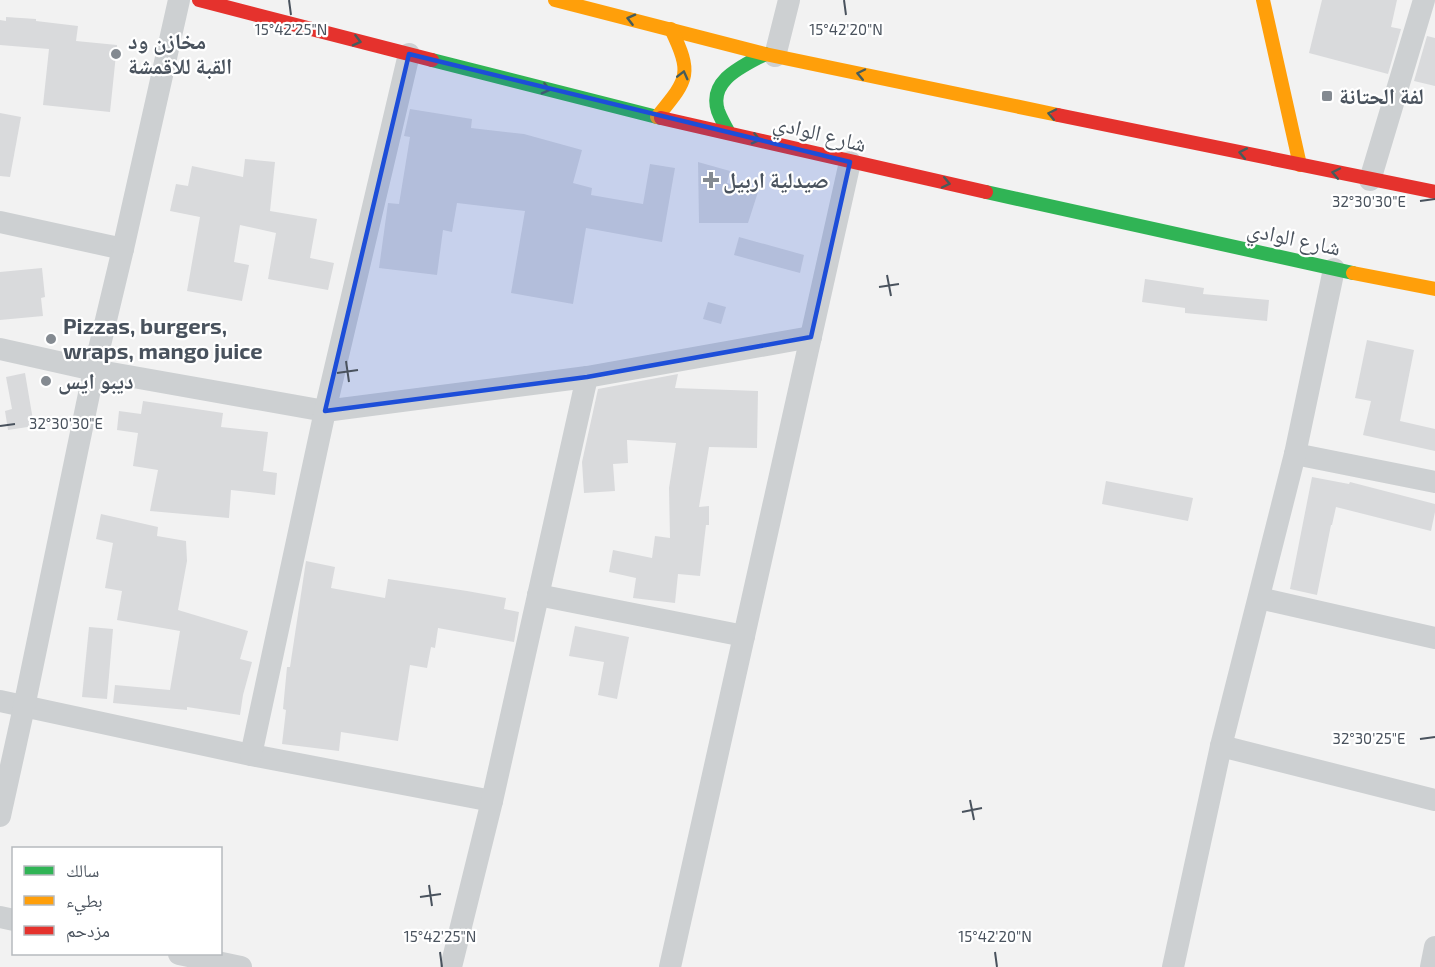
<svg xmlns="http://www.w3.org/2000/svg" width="1435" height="967" font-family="'Exo 2','Noto Naskh Arabic',sans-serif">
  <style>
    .building { fill: #d9dadc }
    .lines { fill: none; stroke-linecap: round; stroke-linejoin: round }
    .street { stroke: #cdd0d2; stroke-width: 22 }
    .fast { stroke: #30b455; stroke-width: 14 }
    .slow { stroke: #ff9f0a; stroke-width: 14 }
    .jam { stroke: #e5322d; stroke-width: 14 }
    .oneway { stroke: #465c5c }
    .marked { fill: #1d4ed8; fill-opacity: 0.2; stroke: #1d4ed8; stroke-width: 4.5; stroke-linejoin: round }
    .ticks { fill: none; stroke: #49525d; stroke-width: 2 }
    .poi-dot { fill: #848a91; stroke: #fff; stroke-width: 2 }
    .labels { text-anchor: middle; stroke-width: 4.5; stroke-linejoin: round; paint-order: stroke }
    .poi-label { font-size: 22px; font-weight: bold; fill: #49525d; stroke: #fff; text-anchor: start }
    .street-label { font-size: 22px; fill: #49525d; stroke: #fff }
    .ticks-label { font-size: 15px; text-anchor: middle; fill: #49525d; stroke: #fff; stroke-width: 4.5; stroke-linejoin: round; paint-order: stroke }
  </style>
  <rect width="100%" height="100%" fill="#f2f2f2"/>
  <g class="building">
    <path d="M1322,0H1397L1391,27L1401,29L1388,74L1309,53Z"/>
    <path d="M6,17L36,19V21L78,26L76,41L117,45L110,112L43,105L49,49L0,45V20L6,21Z"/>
    <path d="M1427,36L1435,38V86L1414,81Z"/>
    <path d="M410,109L472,119L471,128L524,134L582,150L573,183L592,188L591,195L643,204L650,164L675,168L662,242L586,228L573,304L511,293L525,211L457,203L452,232L443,230L437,275L379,268L388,203L399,204L410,137L404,136Z"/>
    <path d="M0,113L21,117L10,177L0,176Z"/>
    <path d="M245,159L275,162L270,211L317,219L310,258L334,263L328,290L268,279L276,233L240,225L234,262L249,265L242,301L187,291L200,217L170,211L176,184L188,186L192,166L243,177Z"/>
    <path d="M698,162L730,171L727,183L758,192L748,223H699Z"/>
    <path d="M739,237L804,255L800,273L734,255Z"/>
    <path d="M42,268L45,297L41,298L43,316L0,320V272Z"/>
    <path d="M1145,279L1204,288L1203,294L1269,300L1267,321L1185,313V308L1142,302Z"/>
    <path d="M708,302L726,307L721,324L703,319Z"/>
    <path d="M1367,340L1414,350L1400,421L1435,429V451L1363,435L1371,401L1355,398Z"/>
    <path d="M25,373L34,426L8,430L5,411L12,409L6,377Z"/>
    <path d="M678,374L675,388L758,391L757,448L709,447L699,507L709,506V525H706L700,576L678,574L675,603L633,598L636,578L609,572L613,550L652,558L655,536L670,538L669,488L676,443L627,440L628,463L613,464L615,491L584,493L582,462L598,389Z"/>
    <path d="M143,401L223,413L221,427L268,432L263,471L277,473L275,495L231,490L229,518L150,511L158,470L133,466L138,433L117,430L119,411L141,414Z"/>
    <path d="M1312,477L1349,484L1350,482L1435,504V512L1431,531L1336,507L1332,525H1331L1317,595L1290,589Z"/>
    <path d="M1106,481L1193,498L1188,521L1102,504Z"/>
    <path d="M101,514L158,527L157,536L186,541L187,561L178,610L248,631L240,659L252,662L243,695L240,715L187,707V710L113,703L115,685L170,690L180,631L117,620L122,591L105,588L113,543L96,539Z"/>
    <path d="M306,561L335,567L331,588L385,598L388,579L467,591L506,598L504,609L519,612L514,642L438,628L435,648L431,647L427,668L410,665L398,741L341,732L339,751L282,744L286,710L283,709L287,667H290Z"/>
    <path d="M575,626L629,637L617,699L598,695L604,662L569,656Z"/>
    <path d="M89,627L113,629L107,699L82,697Z"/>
  </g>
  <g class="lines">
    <g class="street">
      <path d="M775,56L789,0"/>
      <path d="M1370,180L1424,0"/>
      <path d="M0,222L123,249"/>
      <path d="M0,349L94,370L325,411L587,377L811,337"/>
      <path d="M1295,454L1435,482"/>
      <path d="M538,595L744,636"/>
      <path d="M1259,598L1435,638"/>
      <path d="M0,701L251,755L492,801"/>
      <path d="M1221,746L1435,800"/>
      <path d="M251,755L325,411L409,54"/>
      <path d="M0,816L24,707L94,370L123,249L179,0"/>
      <path d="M0,917L14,920"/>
      <path d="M179,954L241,967"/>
      <path d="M451,967L492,801L587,377"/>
      <path d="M670,967L850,162"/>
      <path d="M1173,967L1221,746L1295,454L1334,269"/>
      <path d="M1431,967L1435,947"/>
    </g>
    <g class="fast">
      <path d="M432,60L661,118"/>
      <path d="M729,133C725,126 721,119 718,111C708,80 743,66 765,54"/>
      <path d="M986,192L1353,273"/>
    </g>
    <g class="slow">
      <path d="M555,0L765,54L1058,115"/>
      <path d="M1263,0L1300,165"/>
      <path d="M657,117C688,79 693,75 671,29"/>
      <path d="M1353,273L1435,289"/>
    </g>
    <g class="jam">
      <path d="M199,0L432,60"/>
      <path d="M1058,115L1435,192"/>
      <path d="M661,118L986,192"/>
    </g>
  </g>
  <defs><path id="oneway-chevron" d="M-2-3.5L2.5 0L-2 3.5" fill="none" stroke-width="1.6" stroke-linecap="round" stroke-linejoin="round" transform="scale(1.5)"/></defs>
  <g class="oneway">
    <use href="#oneway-chevron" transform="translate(631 19) rotate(-166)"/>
    <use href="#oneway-chevron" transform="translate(357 41) rotate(14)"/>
    <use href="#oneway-chevron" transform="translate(861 74) rotate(-168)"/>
    <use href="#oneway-chevron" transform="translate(683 75) rotate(-76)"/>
    <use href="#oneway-chevron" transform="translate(546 89) rotate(14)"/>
    <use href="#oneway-chevron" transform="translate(1052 114) rotate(-168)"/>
    <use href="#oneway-chevron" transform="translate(756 139) rotate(14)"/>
    <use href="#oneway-chevron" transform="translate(1243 153) rotate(-169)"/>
    <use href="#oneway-chevron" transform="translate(1336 173) rotate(-168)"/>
    <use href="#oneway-chevron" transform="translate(946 183) rotate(12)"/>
  </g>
  <path class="marked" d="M409,54L850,162L811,337L587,377L325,411Z"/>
  <path class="ticks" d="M289,0L291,15M844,0L846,15M1420,201L1435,199M887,275L891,296M879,287L899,284M346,361L349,382M337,373L358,370M0,426L15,424M1420,739L1435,737M970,800L974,820M962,812L982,808M429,885L432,906M420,897L441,894M440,952L442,967M995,952L997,967"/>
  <g class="poi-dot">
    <circle cx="116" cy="54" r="6"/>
    <rect x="1321" y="90" width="12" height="12" rx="3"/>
    <path d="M708 171h6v6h6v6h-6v6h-6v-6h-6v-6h6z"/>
    <circle cx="51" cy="339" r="6"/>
    <circle cx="46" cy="381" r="6"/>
  </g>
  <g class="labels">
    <g class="poi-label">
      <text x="128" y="49">مخازن ود<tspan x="128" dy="25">القبة للاقمشة</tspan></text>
      <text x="1339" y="104">لفة الحتانة</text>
      <text x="723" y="188">صيدلية اربيل</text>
      <text x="63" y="334">Pizzas, burgers,<tspan x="63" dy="25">wraps, mango juice</tspan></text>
      <text x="58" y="389">ديبو ايس</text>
    </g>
    <g class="street-label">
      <text transform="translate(820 133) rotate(14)" y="8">شارع الوادي</text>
      <text transform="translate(1294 238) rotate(12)" y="8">شارع الوادي</text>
    </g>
  </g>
  <g class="ticks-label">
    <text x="291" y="35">15°42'25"N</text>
    <text x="846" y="35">15°42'20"N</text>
    <text x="1369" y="207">32°30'30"E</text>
    <text x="66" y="429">32°30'30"E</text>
    <text x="1369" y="744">32°30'25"E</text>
    <text x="440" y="942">15°42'25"N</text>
    <text x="995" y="942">15°42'20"N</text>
  </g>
  <rect x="12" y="847" width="210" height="108" fill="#ffffff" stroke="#b6babe" stroke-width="1.5"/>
  <rect x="24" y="866" width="30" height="9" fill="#30b455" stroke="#b6babe" stroke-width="1.5"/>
  <text x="66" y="877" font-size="18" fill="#49525d">سالك</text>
  <rect x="24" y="896" width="30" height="9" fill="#ff9f0a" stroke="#b6babe" stroke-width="1.5"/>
  <text x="66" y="907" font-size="18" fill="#49525d">بطيء</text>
  <rect x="24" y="926" width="30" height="9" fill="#e5322d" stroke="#b6babe" stroke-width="1.5"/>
  <text x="66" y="937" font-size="18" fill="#49525d">مزدحم</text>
</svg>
